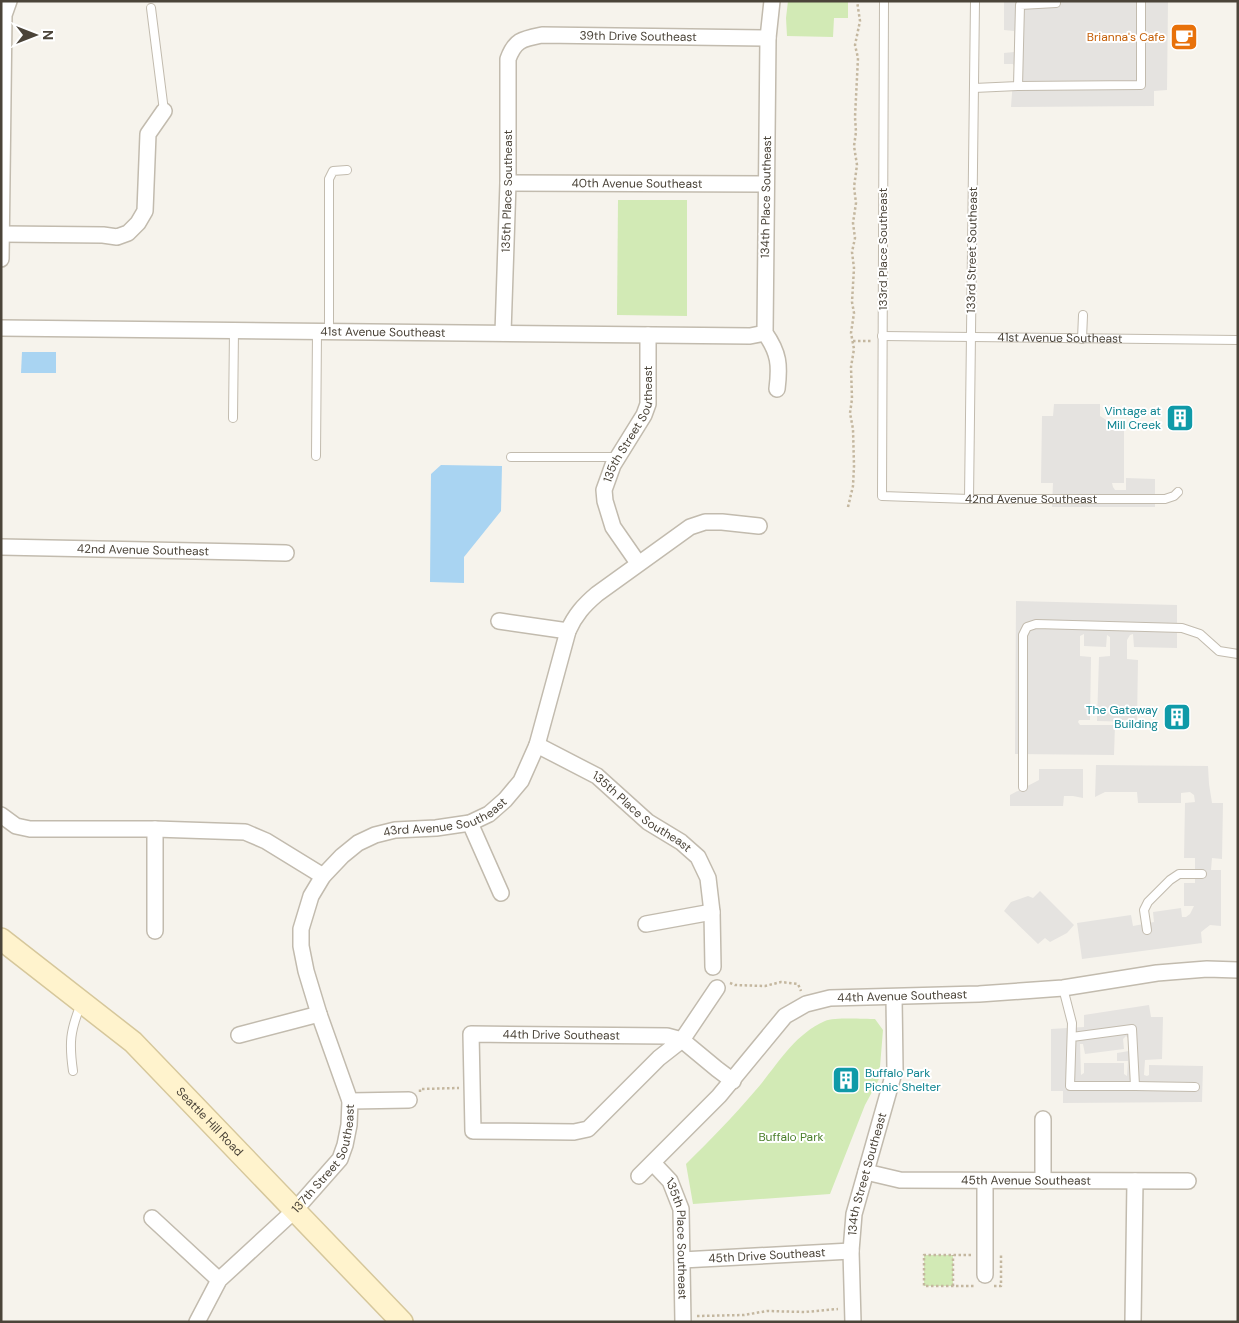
<svg xmlns="http://www.w3.org/2000/svg" width="1239" height="1323" font-family="'DM Sans',sans-serif">
  <style>
    .green { fill: #d2eab5 }
    .parking { fill: #e5e3e0; fill-rule: evenodd }
    .water { fill: #a9d4f2 }
    .lines { fill: none; stroke-linecap: round; stroke-linejoin: round }
    .service-casing { stroke: #c2bbae; stroke-width: 10 }
    .minor-casing { stroke: #c2bbae; stroke-width: 18 }
    .secondary-casing { stroke: #d6c79b; stroke-width: 24 }
    .path { stroke: #c4b79f; stroke-width: 2.5; stroke-dasharray: 2.5 2.5; stroke-linecap: butt }
    .service { stroke: #fff; stroke-width: 8 }
    .minor { stroke: #fff; stroke-width: 15 }
    .secondary { stroke: #fff3cd; stroke-width: 21 }
    .labels { text-anchor: middle; stroke-width: 4; stroke-linejoin: round; paint-order: stroke }
    .street-label { font-size: 12px; fill: #4b4439; stroke: #fff }
    .food-label { font-size: 12px; fill: #c56008; stroke: #fff; text-anchor: end }
    .culture-label { font-size: 12px; fill: #0d838f; stroke: #fff; text-anchor: end }
    .park-label { font-size: 12px; fill: #4a7f2a; stroke: #fff }
  </style>
  <rect width="100%" height="100%" fill="#f6f3ec"/>
  <g class="green">
    <path d="M788,1H848V18H834L833,37L787,36L786,18Z"/>
    <path d="M618,200H687V316L617,315Z"/>
    <path d="M875,1019L883,1030L879,1079L865,1105L830,1194L693,1204L686,1164C710,1140 733,1117 755,1091C777,1066 793,1035 825,1021C834,1017 864,1019 875,1019Z"/>
    <rect x="924" y="1255" width="29" height="31"/>
  </g>
  <g class="parking">
    <path d="M1004,1H1168L1167,90L1154,91V106L1011,107L1014,66L1013,64H1004V53L1014,52V31L1004,30Z"/>
    <path d="M1054,404H1100V416L1114,425L1124,426V483H1112L1113,487L1115,490H1126V478L1155,479V507H1052L1053,483H1041L1042,416H1053Z"/>
    <path d="M1016,601L1177,605V648L1134,647L1133,634L1130,635L1127,640V659L1138,660L1137,722L1097,721L1099,657L1110,656V637L1107,635L1106,647L1084,646V634L1080,636V656L1091,657L1090,720H1079L1078,722L1080,725H1115L1114,755L1015,754Z"/>
    <path d="M1096,765L1208,766L1209,784L1212,803H1223L1222,859L1212,858L1211,870H1221V926L1210,925L1201,932L1202,943L1082,959L1077,923L1131,915L1133,926L1154,922L1153,912L1181,908L1182,917H1186L1190,914L1194,906H1184V883H1195V858H1184L1185,803L1195,802L1194,795L1190,792L1181,793V803H1138L1137,792H1105L1095,797Z"/>
    <path d="M1039,769H1083V798L1073,796H1064L1063,806H1010V795L1039,780Z"/>
    <path d="M1040,891L1074,925L1067,933L1050,942L1045,938L1038,944L1004,911L1011,902L1028,896L1033,898Z"/>
    <path d="M1149,1005L1151,1017H1163L1162,1059L1145,1060L1144,1075L1147,1076L1149,1075V1065L1203,1066L1202,1102L1063,1103V1091H1051V1029L1084,1027V1015ZM1126,1036L1128,1038L1129,1051L1117,1053V1061H1128L1127,1076L1124,1074V1063H1084V1073L1081,1075L1080,1044H1083L1085,1054L1124,1049L1123,1039Z"/>
  </g>
  <g class="water">
    <path d="M22,352H56V373H21Z"/>
    <path d="M441,465L502,466L501,511L464,557V583L430,582L431,474Z"/>
  </g>
  <g class="lines">
    <g class="service-casing">
      <g id="service">
        <path id="s1" d="M884,1L882,496L969,499H1165L1174,496L1178,492"/>
        <path d="M151,8L164,111"/>
        <path d="M1018,86L1141,85V1"/>
        <path d="M974,88L1018,86L1020,5L1056,3V1"/>
        <path d="M329,331V179L333,171L347,170"/>
        <path id="s2" d="M882,336L1238,340"/>
        <path d="M1082,339L1083,315"/>
        <path d="M233,418L234,330"/>
        <path d="M316,456L317,331"/>
        <path d="M511,457H618"/>
        <path d="M969,499L975,1"/>
        <path d="M1023,787V635L1027,627L1036,624L1182,628L1200,634L1219,651L1238,654"/>
        <path d="M1147,930L1144,910L1148,902L1170,880L1179,874H1202"/>
        <path d="M1063,988L1072,1023L1070,1086H1135L1132,1029L1072,1037"/>
        <path d="M73,1071C69,1043 70,1031 81,1004"/>
        <path d="M1135,1086L1195,1087"/>
      </g>
    </g>
    <g class="minor-casing">
      <g id="minor">
        <path d="M772,1L768,38L765,333C779,353 780,365 777,389"/>
        <path id="s3" d="M508,183L766,184"/>
        <path d="M2,234L103,235L117,237L128,233L138,223L145,211L148,134L164,111"/>
        <path d="M1,259L4,15L9,1"/>
        <path id="s4" d="M1,328L750,336L765,333"/>
        <path id="s5" d="M503,333L508,183V59C515,40 522,39 542,35L768,38"/>
        <path id="s6" d="M1,547L286,553"/>
        <path id="s7" d="M638,563L613,527L605,501L604,490L613,465L644,415L648,404V335"/>
        <path d="M499,621L568,631"/>
        <path id="s8" d="M537,745L597,776L648,822L681,842L698,857L708,878L712,912L713,967"/>
        <path d="M1,815L16,826L30,829H155L245,832L266,841L323,876"/>
        <path d="M470,823L501,893"/>
        <path d="M646,924L712,912"/>
        <path d="M155,931V829"/>
        <path id="s9" d="M717,988L682,1040L659,1058L588,1129L574,1132L473,1131L471,1034L667,1036L682,1040L717,1069L733,1081"/>
        <path d="M239,1035L319,1014"/>
        <path d="M350,1101L409,1100"/>
        <path id="s10" d="M653,1163L670,1181L681,1209L683,1322"/>
        <path id="s11" d="M866,1172L900,1180L1188,1181"/>
        <path id="s12" d="M639,1176L719,1096L785,1016L806,1004L830,998L979,994L1063,988L1157,973L1207,969L1238,970"/>
        <path d="M1043,1181V1119"/>
        <path d="M152,1218L219,1280"/>
        <path id="s13" d="M682,1260L851,1251"/>
        <path d="M985,1275V1181"/>
        <path id="s14" d="M197,1322L219,1280L295,1210L340,1159L345,1145L349,1125L350,1101L319,1014L306,971L301,946V929L311,896L323,876L342,856L358,843L375,835L395,830L436,828L470,823L489,814L505,800L521,781L537,745L568,631C575,615 584,605 597,594L690,527L705,522H722L759,526"/>
        <path id="s15" d="M853,1322L851,1251L854,1214L895,1069L894,997"/>
        <path d="M1133,1322L1135,1181"/>
      </g>
    </g>
    <g class="secondary-casing">
      <g id="secondary">
        <path id="s16" d="M1,939L133,1042L402,1322"/>
      </g>
    </g>
    <g class="path">
      <path d="M853,341H872"/>
      <path d="M848,507L853,486L854,466L853,429L850,413L852,399L851,367L854,349L851,333L854,313L852,302L854,268L852,252L855,238L853,223L856,203L854,187L857,165L854,146L856,132L855,117L858,58L855,45L860,21L857,1"/>
      <path d="M730,983L735,985L765,986L781,982L798,984L801,991"/>
      <path d="M420,1092V1089L459,1088"/>
      <path d="M971,1255H924V1286H976"/>
      <path d="M953,1286V1255"/>
      <path d="M994,1286H1001V1255H999"/>
      <path d="M697,1316L744,1315L767,1311L805,1312L838,1309"/>
    </g>
    <use href="#service" class="service"/>
    <use href="#minor" class="minor"/>
    <use href="#secondary" class="secondary"/>
  </g>
  <defs>
    <g id="cafe-square" transform="scale(1.4375)"><rect x="-9" y="-9" width="18" height="18" rx="4" fill="#e8710a" stroke="#fff"/><path d="M-5.5-4.5H6V0H3Q3 3.5 0 3.5H-2.5Q-5.5 3.5-5.5 0ZM3-3.2v2h1.7v-2ZM-6 4.5H4V6H-6Z" fill="#fff"/></g>
    <g id="building-square" transform="scale(1.4375)"><rect x="-9" y="-9" width="18" height="18" rx="4" fill="#0f9aa8" stroke="#fff"/><path d="M-4-6H4V6H1V3H-1V6H-4ZM-2.5-4.3h1.7v1.8h-1.7ZM.8-4.3h1.7v1.8H.8ZM-2.5-1h1.7V.8h-1.7ZM.8-1h1.7V.8H.8Z" fill="#fff"/></g>
  </defs>
  <g fill-rule="evenodd">
    <use href="#cafe-square" x="1184" y="37"/>
    <use href="#building-square" x="1180" y="418"/>
    <use href="#building-square" x="1177" y="717"/>
    <use href="#building-square" x="846" y="1080"/>
  </g>
  <g class="labels">
    <g class="street-label">
      <text dy="4" stroke="none"><textPath href="#s5" startOffset="415">39th Drive Southeast</textPath></text>
      <text dy="4" stroke="none"><textPath href="#s3" startOffset="129">40th Avenue Southeast</textPath></text>
      <text dy="4" stroke="none"><textPath href="#s5" startOffset="142">135th Place Southeast</textPath></text>
      <text transform="translate(766 197) rotate(-89)" y="4">134th Place Southeast</text>
      <text transform="translate(883 249) rotate(-90)" y="4">133rd Place Southeast</text>
      <text transform="translate(972 250) rotate(-89)" y="4">133rd Street Southeast</text>
      <text dy="4" stroke="none"><textPath href="#s4" startOffset="382">41st Avenue Southeast</textPath></text>
      <text dy="4" stroke="none"><textPath href="#s2" startOffset="178">41st Avenue Southeast</textPath></text>
      <text dy="4" stroke="none"><textPath href="#s7" startOffset="154">135th Street Southeast</textPath></text>
      <text dy="4" stroke="none"><textPath href="#s1" startOffset="644">42nd Avenue Southeast</textPath></text>
      <text dy="4" stroke="none"><textPath href="#s6" startOffset="142">42nd Avenue Southeast</textPath></text>
      <text dy="4" stroke="none"><textPath href="#s8" startOffset="125">135th Place Southeast</textPath></text>
      <text dy="4" stroke="none"><textPath href="#s14" startOffset="656">43rd Avenue Southeast</textPath></text>
      <text dy="4" stroke="none"><textPath href="#s12" startOffset="338">44th Avenue Southeast</textPath></text>
      <text dy="4" stroke="none"><textPath href="#s9" startOffset="495">44th Drive Southeast</textPath></text>
      <text dy="4" stroke="none"><textPath href="#s16" startOffset="278">Seattle Hill Road</textPath></text>
      <text dy="4" stroke="none"><textPath href="#s14" startOffset="212">137th Street Southeast</textPath></text>
      <text dy="4" stroke="none"><textPath href="#s15" startOffset="150">134th Street Southeast</textPath></text>
      <text dy="4" stroke="none"><textPath href="#s11" startOffset="161">45th Avenue Southeast</textPath></text>
      <text dy="4" stroke="none"><textPath href="#s10" startOffset="84">135th Place Southeast</textPath></text>
      <text dy="4" stroke="none"><textPath href="#s13" startOffset="85">45th Drive Southeast</textPath></text>
    </g>
    <g class="food-label">
      <text x="1165" y="41">Brianna's Cafe</text>
    </g>
    <g class="culture-label">
      <text x="1161" y="415">Vintage at<tspan x="1161" dy="14">Mill Creek</tspan></text>
      <text x="1158" y="714">The Gateway<tspan x="1158" dy="14">Building</tspan></text>
      <text x="865" y="1077" text-anchor="start">Buffalo Park<tspan x="865" dy="14">Picnic Shelter</tspan></text>
    </g>
    <g class="park-label">
      <text x="791" y="1141">Buffalo Park</text>
    </g>
  </g>
  <rect width="1239" height="1323" fill="none" stroke="#4b4439" stroke-width="5"/>
  <g transform="translate(35 35) rotate(90)" stroke="#ffffff" stroke-width="4" paint-order="stroke">
  <path d="M0-4L9 19L0 12L-9 19Z" fill="#4b4439"/>
  <text y="-8" font-size="14" font-weight="bold" text-anchor="middle" fill="#4b4439">N</text>
  </g>
</svg>
